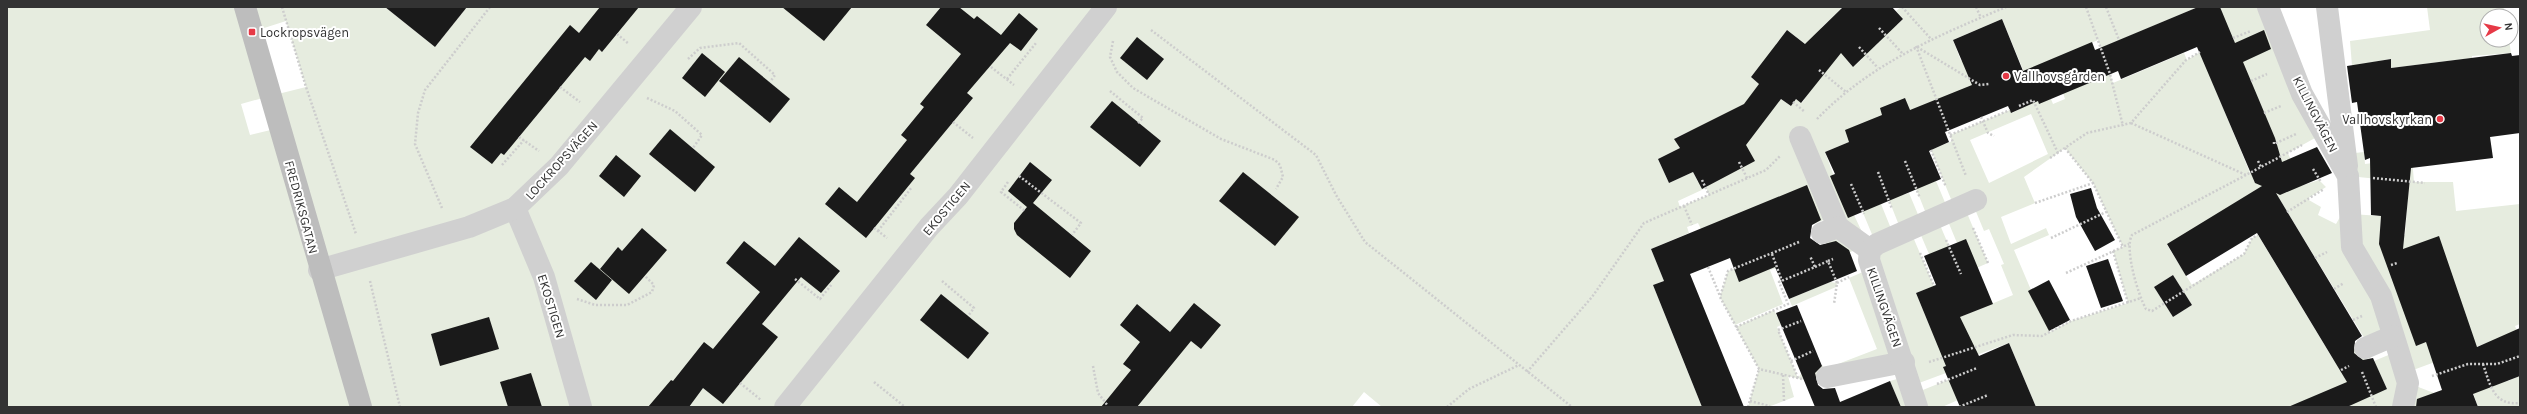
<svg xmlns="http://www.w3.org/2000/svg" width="2527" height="414" font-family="Karla,sans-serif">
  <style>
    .green { fill: #e6ecdf; fill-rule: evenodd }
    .building { fill: #1a1a1a }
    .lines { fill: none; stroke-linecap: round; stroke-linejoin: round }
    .path { stroke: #cdcdcd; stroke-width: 2.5; stroke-dasharray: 2 2; stroke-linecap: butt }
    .street { stroke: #d0d0d0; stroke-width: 22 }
    .secondary { stroke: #bdbdbd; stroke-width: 22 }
    .poi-dot { fill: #e63946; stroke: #fff; stroke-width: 1.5 }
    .labels { text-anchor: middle; stroke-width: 4; stroke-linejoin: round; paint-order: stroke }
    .poi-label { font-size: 13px; fill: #333; stroke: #fff; text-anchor: start }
    .street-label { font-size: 13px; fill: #333; stroke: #fff }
  </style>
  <rect width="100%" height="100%" fill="#fff"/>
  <g class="green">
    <path d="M7,7H385L435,47L467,7H1840L1841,9L1821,28L1853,67L1862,59L1855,51L1868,38L1875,46L1882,39L1890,18L1897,25L1903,19L1896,11L1901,7H2198L2101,48L2098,40L2024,72L2002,19L1953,40L1961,61L1977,54L1989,84L1825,152L1849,217L1854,215L1870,249L1876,244L1851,184L1876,206L1881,204L1894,236L1902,233L1878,172L1903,195L1909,193L1922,224L1929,221L1905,161L1930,183L1936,181L1949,212L1955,209L1931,150L1952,141L1950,135L2010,110L2012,113L2020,109L2019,106L2033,100L2051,99L2053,104L2065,99L2063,93L2110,74L2113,83L2184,53L2187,60L2200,52L2250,173L2268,164L2220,7H2268L2324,133L2288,153L2301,186L2319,180L2326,187L2307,199L2321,207L2318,215L2336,224L2340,217L2351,214L2381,216L2380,233L2405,235L2409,182L2348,176L2346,154L2364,152L2365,164L2412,158L2414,182H2453L2456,211L2520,204V324L2515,326L2520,339L2511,334L2405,373L2408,383L2434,393V407H2351L2344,392L2311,407H2036L2009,343L1944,367L1946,373L1911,386L1913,394L1977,368L1958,400L1942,407H1889L1899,403L1890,381L1908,376L1904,362L1809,381L1788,376L1794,397L1768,407H1748L1759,369L1736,327L1774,310L1781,325L1777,327L1798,378L1801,374L1822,365L1825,369L1877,349L1849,278L1872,268L1865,247L1832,258L1823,237L1833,216L1814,224L1701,229L1698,223L1687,227L1689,233L1651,249L1664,281L1653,285L1702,407H1382L1364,392L1352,407H7ZM286,21L306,87L270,96L252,32ZM1787,30L1817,53L1807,95L1802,103L1796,99L1791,106L1781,99L1765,119L1759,84L1751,77L1762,63L1770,70L1785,51L1776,44ZM270,96L279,128L250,135L241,104ZM2031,114L2048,154L1989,183L1970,140ZM1690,131L1696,141L1706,178L1698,182L1693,172L1669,183L1658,159L1680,148L1675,138ZM2065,148L2093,183L2123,247L2113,251L2128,303L2071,321L2050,332L2029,291L2031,290L2014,250L2049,235L2046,228L2011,244L2001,217L2035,203L2024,177ZM2269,182L2365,339L2333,359L2258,235L2252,238L2244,254L2192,285L2167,245ZM1706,188L1709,195L1680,207L1678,201ZM1972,202L1984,231L1989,229L2004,264L2001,265L2013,295L1931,329L1916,293L1934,286L1910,230L1917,226L1929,254L1961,274L1937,218L1945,214L1957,243L1962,241L1974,269L1988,263L1964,206ZM2173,275L2192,305L2173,317L2154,287ZM2392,332L2398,351L2374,361L2387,389L2345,375L2358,362L2370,358Z"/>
    <path d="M2427,7H2504L2505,16H2487V40H2509L2511,53L2472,56V58L2391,68L2390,59L2352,66L2350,41L2430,30Z"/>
    <path d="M1772,254L1777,268L1770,270L1783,304L1735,325L1720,297L1728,271Z"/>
    <path d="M1830,282L1837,283L1836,287L1792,306L1789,299Z"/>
    <path d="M2503,369L2508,381L2520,376V407H2478L2469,381Z"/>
  </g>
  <g class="building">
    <path d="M385,7H467L435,47Z"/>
    <path d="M600,7H639L602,52L599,49L590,61L585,57L504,155L501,153L492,164L470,147L570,25L579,33Z"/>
    <path d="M782,7H852L824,41Z"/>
    <path d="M941,7H959L974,19L977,16L1001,35L1019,13L1038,29L1021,51L1010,43L967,93L973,98L910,174L915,178L866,238L825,204L839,187L857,202L907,140L901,135L924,107L920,104L961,54L926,25Z"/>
    <path d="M1843,7H1892L1903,19L1853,67L1841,53L1801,103L1796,99L1791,106L1781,99L1746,145L1755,161L1702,189L1693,172L1669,183L1658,159L1680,148L1674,139L1744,104L1759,84L1751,77L1787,30L1805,44Z"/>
    <path d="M2198,7H2220L2235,43L2264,30L2271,49L2243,62L2275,138L2282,162L2317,147L2332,173L2280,195L2276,193L2362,336L2355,341L2354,353L2363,360L2373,358L2387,389L2347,407H2288L2347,382L2257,233L2186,276L2167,244L2262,186L2255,183L2197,47L2121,79L2118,71L2039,104L2038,101L2011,113L2008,106L1945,132L1949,142L1929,151L1941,179L1848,218L1830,176L1835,174L1825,152L1849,142L1845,130L1882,115L1880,108L1905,98L1910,110L1972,85L1953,40L2002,19L2023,71L2092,42L2095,50Z"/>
    <path d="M1137,37L1164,59L1147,80L1120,58Z"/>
    <path d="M702,53L725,72L705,97L682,78Z"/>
    <path d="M2511,53L2512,56L2520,55V133L2490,137L2493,158L2411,168L2403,249L2439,236L2477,347L2520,328V376L2473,394L2478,407H2416L2417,399L2442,390L2426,342L2416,346L2379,244L2381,216L2371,215L2370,158L2365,160L2357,102L2352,103L2347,66L2391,59V68Z"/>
    <path d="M739,57L790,99L770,123L719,81Z"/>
    <path d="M1112,101L1161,141L1140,167L1090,127Z"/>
    <path d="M670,129L715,167L695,192L649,154Z"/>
    <path d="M616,155L641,176L624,197L599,176Z"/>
    <path d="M1030,162L1052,180L1033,203L1091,251L1070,278L1017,235L1014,229V223L1027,207L1008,191Z"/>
    <path d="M1243,172L1299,217L1275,246L1219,201Z"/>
    <path d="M1807,185L1821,220L1812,225L1810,238L1820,245L1836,241L1849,250L1857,271L1789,299L1775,267L1739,282L1730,258L1690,274L1744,407H1702L1653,285L1664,281L1651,249Z"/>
    <path d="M2091,188L2097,208L2115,240L2095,251L2076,217L2070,194Z"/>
    <path d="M642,228L667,250L629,294L600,269L618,247L622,251Z"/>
    <path d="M799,237L840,271L821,293L801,277L762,324L778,337L723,404L703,388L689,407H648L671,380L673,381L704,342L713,349L760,292L726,263L744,241L775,266Z"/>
    <path d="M1966,239L1993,304L1960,317L1979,356L2009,343L2036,407H1960L1943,367L1946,366L1916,293L1936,285L1924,256Z"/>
    <path d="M2108,259L2123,301L2101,308L2086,266Z"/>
    <path d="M591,262L612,280L596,300L574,281Z"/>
    <path d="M2173,275L2192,305L2173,317L2154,287Z"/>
    <path d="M2049,280L2070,320L2049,331L2028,291Z"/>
    <path d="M941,294L989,333L968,359L920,320Z"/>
    <path d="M1194,303L1221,325L1201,349L1191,341L1137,407H1101L1131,370L1123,364L1140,342L1120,325L1137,304L1170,332Z"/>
    <path d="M1797,305L1822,366L1815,373L1818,385L1823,389L1835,388L1840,402L1890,381L1901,407H1815L1776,313Z"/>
    <path d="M489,317L499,349L440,366L431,334Z"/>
    <path d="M531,373L542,407H508L500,382Z"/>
  </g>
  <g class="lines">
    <g class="path">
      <path d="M282,7L306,87L356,234"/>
      <path d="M1902,7L1931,39"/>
      <path d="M1976,7L1981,18"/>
      <path d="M2086,7L2110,74L2123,126"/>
      <path d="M2106,7L2119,40"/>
      <path d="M1879,28L1903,54"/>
      <path d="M1151,30L1316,155L1336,195L1365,242L1572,407"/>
      <path d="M617,34L629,44"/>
      <path d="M2233,38L2251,31"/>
      <path d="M1113,41L1110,57L1117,72L1133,88L1221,139L1275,160L1280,165L1283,177L1276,189"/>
      <path d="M1916,46L1966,176"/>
      <path d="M1859,47L1878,68"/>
      <path d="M1917,47L1980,85L1989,84"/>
      <path d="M688,59L700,48L739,43L775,75L770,82"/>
      <path d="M991,67L1014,85"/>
      <path d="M1819,70L1846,92"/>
      <path d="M1007,79L1036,43"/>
      <path d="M2251,81L2267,74"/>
      <path d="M560,87L580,102"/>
      <path d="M1110,91L1143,118L1138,123"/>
      <path d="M647,98L675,111L702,135L693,148"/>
      <path d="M1793,102L1805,112"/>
      <path d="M2019,106L2033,100L2058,153"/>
      <path d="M2264,113L2281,106"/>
      <path d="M1981,117L1988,133L1994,136"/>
      <path d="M1817,119C1870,64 1937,36 2006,7"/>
      <path d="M953,122L973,138"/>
      <path d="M2131,123L2246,175L2302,145"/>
      <path d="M1950,135L2010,110"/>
      <path d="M519,137L539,151"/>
      <path d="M2274,142V144L2296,134"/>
      <path d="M2065,148L2093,183L2123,247"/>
      <path d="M1931,150L1946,187"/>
      <path d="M2050,158L2087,133L2131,123L2186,60L2200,52"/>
      <path d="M1905,161L1920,198"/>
      <path d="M2258,161L2261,167"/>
      <path d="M1739,162L1747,178"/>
      <path d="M502,165L524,140"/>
      <path d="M2313,169L2321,182"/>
      <path d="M1878,172L1892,209"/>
      <path d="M2246,175L2132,235C2124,248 2138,295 2146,309L2152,311L2244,254L2252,238L2258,235"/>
      <path d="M1019,176L1081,223L1072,235"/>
      <path d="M2373,178L2425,183"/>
      <path d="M1702,180L1709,195"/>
      <path d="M1008,182L1001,192L1025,211"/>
      <path d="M1851,184L1864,214"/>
      <path d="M2035,203L2093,183"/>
      <path d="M1684,206L1692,225"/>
      <path d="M442,208L415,144L418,113L425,90L490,7"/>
      <path d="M2287,212L2324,189"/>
      <path d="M874,228L887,238"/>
      <path d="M1973,228L1988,263"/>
      <path d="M878,231L912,187"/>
      <path d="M2051,238L2106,212"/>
      <path d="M1946,240L1961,274"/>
      <path d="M1799,242L1728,271L1720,297L1759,369L1802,379"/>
      <path d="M2113,251L2128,303"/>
      <path d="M1920,253L1934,286"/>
      <path d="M1772,254L1782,281"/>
      <path d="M2315,258L2327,252"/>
      <path d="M1828,261L1833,259"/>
      <path d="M2391,265L2397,263"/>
      <path d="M1708,267L1720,296"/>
      <path d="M1815,267L1828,261L1837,283L1834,304"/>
      <path d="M2066,273L2129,244"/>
      <path d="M795,279L820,299L832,284"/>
      <path d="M370,281L400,407"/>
      <path d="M942,281L974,308L968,316"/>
      <path d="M1837,283L1849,277"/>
      <path d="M2334,289L2344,283"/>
      <path d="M577,299L595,305H627L652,292L654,285L645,276"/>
      <path d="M2353,320L2362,316"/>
      <path d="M1736,327L1788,304L1779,282L1815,267L1810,256"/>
      <path d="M1791,361L1813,351"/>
      <path d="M1929,362L2013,335L2042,336L2071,321L2141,298"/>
      <path d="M2483,364C2490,384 2493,406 2520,403"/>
      <path d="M1093,366L1098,393L1108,406"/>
      <path d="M2341,370L2349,366"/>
      <path d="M1527,372L1592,297L1644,223L1766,170L1781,155"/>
      <path d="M2362,372L2376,407"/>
      <path d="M1783,375L1784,401"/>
      <path d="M2432,376L2468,364H2497L2520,356"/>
      <path d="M1798,378L1778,330L1801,321"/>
      <path d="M874,382L905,407"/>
      <path d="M740,383L761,400"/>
      <path d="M1937,384L1977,368"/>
      <path d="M1750,401L1770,406"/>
      <path d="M1447,407L1469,389L1519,365"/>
      <path d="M1748,407L1759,369"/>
      <path d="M1959,407L1988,395"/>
    </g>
    <g class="street">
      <path d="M2268,7L2302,94L2348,176L2352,247L2381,296L2398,350L2408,383L2403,407"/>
      <path d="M2327,7L2347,166"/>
      <path d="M1800,137L1838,227"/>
      <path d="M515,208L544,277L581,407"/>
      <path d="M1822,233L1838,227L1870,250"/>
      <path d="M319,270L469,227L515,208L559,166L691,7"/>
      <path d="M2365,348L2393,336"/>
      <path d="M1827,377L1904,362"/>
      <path d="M785,407L929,227L958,196L1106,7"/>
      <path d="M1917,407L1869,260L1870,250L1877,244L1976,200"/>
    </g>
    <path class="secondary" d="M245,7L361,407"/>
  </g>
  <g class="poi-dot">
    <rect x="248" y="28" width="8" height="8" rx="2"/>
    <circle cx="2006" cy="76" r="4"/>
    <circle cx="2440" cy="119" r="4"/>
  </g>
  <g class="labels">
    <g class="poi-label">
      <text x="260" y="37">Lockropsvägen</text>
      <text x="2014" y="81">Vallhovsgården</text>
      <text x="2432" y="124" text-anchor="end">Vallhovskyrkan</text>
    </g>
    <g class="street-label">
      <text transform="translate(2316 114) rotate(63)" y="5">KILLINGVÄGEN</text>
      <text transform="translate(561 160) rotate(-48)" y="5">LOCKROPSVÄGEN</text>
      <text transform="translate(302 207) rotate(75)" y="5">FREDRIKSGATAN</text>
      <text transform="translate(946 208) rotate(-50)" y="5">EKOSTIGEN</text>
      <text transform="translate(552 306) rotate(73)" y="5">EKOSTIGEN</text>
      <text transform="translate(1885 307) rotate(71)" y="5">KILLINGVÄGEN</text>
    </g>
  </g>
  <rect width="2527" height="414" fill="none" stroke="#333333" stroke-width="16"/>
  <g transform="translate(2499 28) rotate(82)"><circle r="19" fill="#ffffff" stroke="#adadad"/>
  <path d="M0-3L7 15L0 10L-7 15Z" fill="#e63946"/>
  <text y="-6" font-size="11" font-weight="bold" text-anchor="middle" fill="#333333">N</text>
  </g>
</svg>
